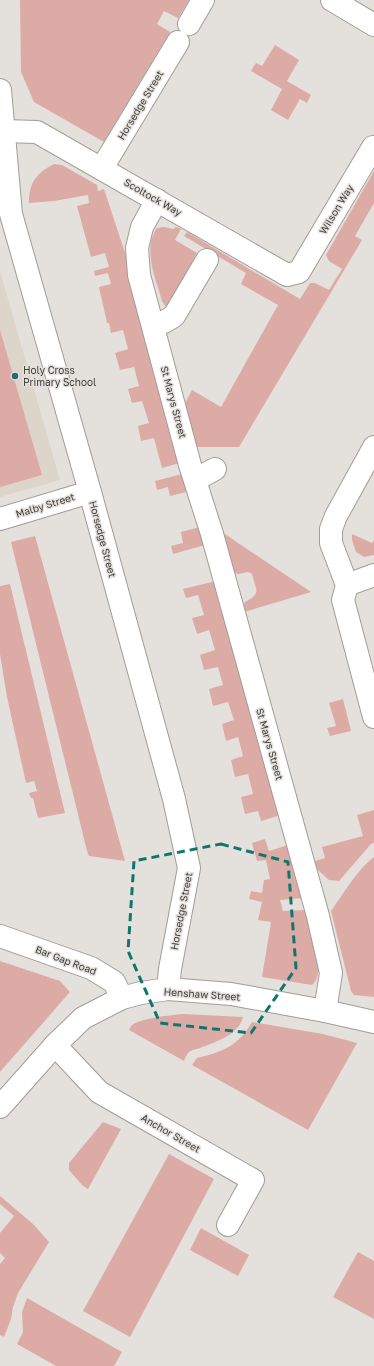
<svg xmlns="http://www.w3.org/2000/svg" width="374" height="1366" font-family="'Golos Text',sans-serif">
  <style>
    .built { fill: #ddd5c9 }
    .green { fill: #ddaba6 }
    .lines { fill: none; stroke-linecap: round; stroke-linejoin: round }
    .street-casing { stroke: #a09d97; stroke-width: 24 }
    .street { stroke: #fff; stroke-width: 22 }
    .marked { fill: none; stroke: #0f766e; stroke-width: 3; stroke-dasharray: 8 5; stroke-linejoin: round }
    .poi-dot { fill: #25697a; stroke: #e4e0db; stroke-width: 1.5 }
    .labels { text-anchor: middle; stroke-width: 3; stroke-linejoin: round; paint-order: stroke }
    .street-label { font-size: 10px; fill: #3e3d3b; stroke: #e4e0db }
    .poi-label { font-size: 10px; fill: #3e3d3b; stroke: #e4e0db; text-anchor: start }
  </style>
  <rect width="100%" height="100%" fill="#e4e0db"/>
  <path class="built" d="M0,271L60,480L0,497Z"/>
  <g class="green">
    <path d="M20,0H189L178,18L164,11L157,24L170,32L104,142L34,102L21,72Z"/>
    <path d="M275,45L299,60L287,81L311,95L307,103L300,99L288,120L271,110L282,89L251,71L256,63L262,66Z"/>
    <path d="M54,164L62,165L97,185L98,191L104,189L128,262L183,462L162,468L154,438L141,441L138,426L149,423L142,401L132,403L128,389L139,386L134,367L120,370L115,353L128,349L123,330L111,333L109,323H107L99,287L111,284L108,273L95,276L94,271L109,267L105,253L91,257L77,206L89,203L88,195L54,201L29,203C29,183 36,173 54,164Z"/>
    <path d="M374,171V203L355,236L362,240L239,447H195L184,405L192,390L221,407L278,305L241,284L246,273L184,236L187,232L300,299L310,283H315L329,290L342,269L329,261L326,255Z"/>
    <path d="M164,227L173,229L176,227L181,229L175,240L197,253L168,305L165,306L162,301C156,279 142,249 157,228Z"/>
    <path d="M0,330L42,475L0,487Z"/>
    <path d="M186,473L190,491L170,496L168,487L157,490L155,481Z"/>
    <path d="M200,527L205,545L173,554L171,546L183,543L181,532Z"/>
    <path d="M219,530L311,592L244,612L243,607L245,602C262,593 256,591 252,574L248,572L238,574L234,573Z"/>
    <path d="M352,534L372,543L374,540V555L364,557L356,552L352,540Z"/>
    <path d="M35,536L125,861L89,856L87,851L11,542Z"/>
    <path d="M216,581L281,815L261,821L258,811L245,814L241,797L253,794L248,774L235,777L231,760L243,756L238,737L226,741L222,724L234,720L228,702L213,706L209,689L223,685L218,667L204,670L200,655L215,650L209,630L197,634L192,618L204,615L198,595L186,598L183,589Z"/>
    <path d="M10,584L65,813L38,818L33,798H31L29,793L37,791L34,781L26,783L7,697L0,654V586Z"/>
    <path d="M343,699L351,731L330,736L327,728L336,726L329,703Z"/>
    <path d="M374,810V843L371,844L339,881L329,880L317,869L315,861L325,858L322,847L363,836L357,815Z"/>
    <path d="M265,839L269,851L288,845L303,898L280,900L283,911L306,910C311,927 328,972 312,985L262,977L271,922L258,920L262,902L249,899L251,891L262,893L264,880L270,879L266,860L257,861L252,843Z"/>
    <path d="M374,857V997L354,995L351,991L331,911C344,893 356,871 374,857Z"/>
    <path d="M0,961L60,981L70,992L0,1072Z"/>
    <path d="M183,1014L243,1017C239,1035 215,1042 200,1048C197,1049 191,1050 189,1052C187,1054 185,1058 184,1061L129,1030C130,1028 131,1026 132,1025C141,1018 172,1015 183,1014Z"/>
    <path d="M252,1022L323,1034L357,1043L308,1130L192,1065L197,1058C223,1052 238,1046 252,1022Z"/>
    <path d="M103,1122L121,1129L88,1189L82,1185L69,1170V1163Z"/>
    <path d="M169,1154L214,1179L130,1337L83,1311Z"/>
    <path d="M0,1196L33,1224L49,1242L18,1293L13,1307L11,1319L4,1337L0,1335V1264L5,1258L0,1253V1233L14,1216L0,1204Z"/>
    <path d="M201,1228L249,1255L238,1276L190,1250Z"/>
    <path d="M358,1252L374,1261V1319L333,1297Z"/>
    <path d="M27,1298L122,1352L114,1366H56L17,1344L23,1332L22,1312Z"/>
  </g>
  <g class="lines">
    <g class="street-casing">
      <g id="street">
        <path d="M332,0L374,25"/>
        <path d="M189,24L203,0"/>
        <path d="M0,90L11,214L90,492L174,799L189,868L170,969L168,989"/>
        <path d="M3,131L37,132L287,275L299,272L373,147"/>
        <path d="M102,168L178,42"/>
        <path d="M157,200L142,227L137,248L139,275L190,465L212,534L318,916L331,973L325,1011"/>
        <path d="M153,324L164,322L174,316L207,260"/>
        <path d="M374,447L336,516L331,529V543L347,585L343,600L374,717"/>
        <path d="M195,480L215,469"/>
        <path d="M0,519L90,492"/>
        <path d="M347,585L374,575"/>
        <path d="M0,936L91,968L114,982L122,998"/>
        <path d="M55,1045L99,1092L253,1180L228,1225"/>
        <path d="M0,1107L55,1045L83,1018L122,998L141,993L168,989L231,994L325,1011L374,1022"/>
      </g>
    </g>
    <use href="#street" class="street"/>
  </g>
  <path class="marked" d="M221,844L288,862L296,968L251,1033L160,1023L128,951L134,861Z"/>
  <circle class="poi-dot" cx="15" cy="376" r="4"/>
  <g class="labels">
    <g class="street-label">
      <text transform="translate(140 105) rotate(-59)" y="4">Horsedge Street</text>
      <text transform="translate(153 197) rotate(30)" y="4">Scoltock Way</text>
      <text transform="translate(336 209) rotate(-59)" y="4">Wilson Way</text>
      <text transform="translate(174 402) rotate(75)" y="4">St Marys Street</text>
      <text transform="translate(45 505) rotate(-17)" y="4">Malby Street</text>
      <text transform="translate(103 539) rotate(75)" y="4">Horsedge Street</text>
      <text transform="translate(270 744) rotate(74)" y="4">St Marys Street</text>
      <text transform="translate(181 911) rotate(-79)" y="4">Horsedge Street</text>
      <text transform="translate(66 960) rotate(21)" y="4">Bar Gap Road</text>
      <text transform="translate(202 994) rotate(4)" y="4">Henshaw Street</text>
      <text transform="translate(171 1133) rotate(30)" y="4">Anchor Street</text>
    </g>
    <g class="poi-label">
      <text x="23" y="374">Holy Cross<tspan x="23" dy="12">Primary School</tspan></text>
    </g>
  </g>
</svg>
